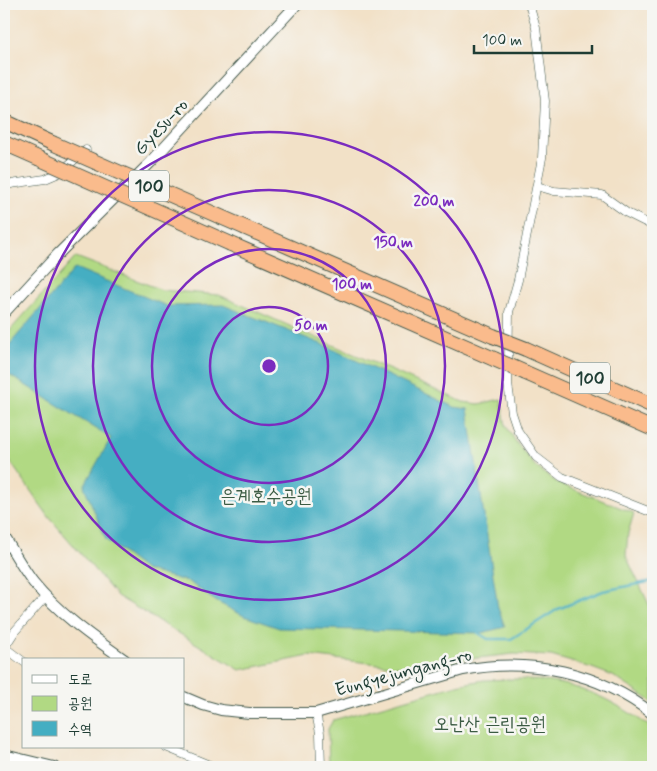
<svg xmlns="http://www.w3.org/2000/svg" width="657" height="771" font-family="Mynerve,'Poor Story',sans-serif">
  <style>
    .green { fill: #b1d983; stroke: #688b5c }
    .water { fill: #44aec2; stroke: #32767b }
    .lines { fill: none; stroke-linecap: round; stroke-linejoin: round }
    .stream { stroke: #44aec2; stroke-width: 2.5 }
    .minor-casing { stroke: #3f564a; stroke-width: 9 }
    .tertiary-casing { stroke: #3f564a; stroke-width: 12 }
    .motorway-casing { stroke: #3f564a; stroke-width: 16 }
    .minor { stroke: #fff; stroke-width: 8 }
    .tertiary { stroke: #fff; stroke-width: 10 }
    .motorway { stroke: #fabb8c; stroke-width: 14 }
    .motorway-bridge-casing { stroke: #3f564a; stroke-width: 16; stroke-linecap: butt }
    .motorway-bridge { stroke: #fabb8c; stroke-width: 14 }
    .ring { fill: none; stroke: #7b2cbf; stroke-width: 2.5 }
    .labels { text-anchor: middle; stroke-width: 5; stroke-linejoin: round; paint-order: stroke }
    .shield { fill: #f6f6f2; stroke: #60746d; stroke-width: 1 }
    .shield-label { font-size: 18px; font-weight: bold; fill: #1f3d34 }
    .street-label { font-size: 19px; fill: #1f3d34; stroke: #f6f6f2 }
    .park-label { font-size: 19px; fill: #3c5c44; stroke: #f6f6f2 }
    .centre { fill: #7b2cbf; stroke: #f6f6f2; stroke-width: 2.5 }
    .ring-label { font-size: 15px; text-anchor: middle; font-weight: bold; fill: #7b2cbf; stroke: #f6f6f2; stroke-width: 5; stroke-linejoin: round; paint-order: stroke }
  </style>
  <rect width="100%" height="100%" fill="#f6f6f2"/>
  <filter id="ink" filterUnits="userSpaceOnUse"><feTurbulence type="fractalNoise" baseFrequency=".02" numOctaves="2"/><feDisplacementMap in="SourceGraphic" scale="10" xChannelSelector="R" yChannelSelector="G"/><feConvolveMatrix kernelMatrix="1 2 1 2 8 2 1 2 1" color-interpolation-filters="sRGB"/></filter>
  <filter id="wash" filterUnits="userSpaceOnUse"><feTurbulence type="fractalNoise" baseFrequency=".0096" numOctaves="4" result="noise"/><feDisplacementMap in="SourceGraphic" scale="20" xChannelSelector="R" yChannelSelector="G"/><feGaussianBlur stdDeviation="1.12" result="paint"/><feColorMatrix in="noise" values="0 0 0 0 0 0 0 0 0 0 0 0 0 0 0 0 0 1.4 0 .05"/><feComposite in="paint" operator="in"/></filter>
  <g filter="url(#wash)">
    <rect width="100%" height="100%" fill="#f2e1c7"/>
    <g class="green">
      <path d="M76,257L162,290L219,295L463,402L479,404L501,399L506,426L518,445L536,467L558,483L634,513L628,533L626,556L653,613V704L648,699L613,676L592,668L551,656L514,654L459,660L422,669L309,656L240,670L117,596L49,517L4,453V337Z"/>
      <path d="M514,679C572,680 607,695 653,729V767H329L328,729L333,720L457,685L484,680Z"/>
    </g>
    <path class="water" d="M75,268L167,306L223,305L324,345L454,407L468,409L498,608L505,627L481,633L279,628L244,616L217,602L189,582L145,570L106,540L84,486L111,438L4,372V351Z"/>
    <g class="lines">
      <path class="stream" d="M478,633L488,639H511L558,609L603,591L653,581"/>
    </g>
  </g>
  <g filter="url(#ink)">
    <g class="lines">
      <g class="minor-casing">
        <g id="minor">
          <path d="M529,4L536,28L545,101L542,158L518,280L509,312L508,384L512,413L518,431L536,457L562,477L653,513"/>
          <path d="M4,185L45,179L59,173L86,150"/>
          <path d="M537,186L554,191L602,195L627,213L653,226"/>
          <path d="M4,647L24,662"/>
          <path d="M4,648L15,631L46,596"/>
          <path d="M316,713L320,733L321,767"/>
          <path d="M166,747L214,767"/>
        </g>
      </g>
      <g class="tertiary-casing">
        <g id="tertiary">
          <path d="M4,313L58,254L151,162L297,4"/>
          <path d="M4,536C13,551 22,567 33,582C58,613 92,637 125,660"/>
          <path d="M184,697L203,705L221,710L249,713H316L463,670C530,657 599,672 653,714"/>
          <path d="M4,755L54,767"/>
        </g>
      </g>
      <g class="motorway-casing">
        <g id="motorway">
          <path d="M4,121L52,143"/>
          <path d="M4,143L38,158"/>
          <path d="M246,228L493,336"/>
          <path d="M231,244L494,359"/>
          <path d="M526,349L653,406"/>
          <path d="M526,373L653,429"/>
        </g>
      </g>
      <use href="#minor" class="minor"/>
      <use href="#tertiary" class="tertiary"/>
      <use href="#motorway" class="motorway"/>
      <g class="motorway-bridge-casing">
        <g id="motorway-bridge">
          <path d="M52,143L246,228"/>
          <path d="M38,158L231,244"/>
          <path d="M493,336L526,349"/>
          <path d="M494,359L526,373"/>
        </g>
      </g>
      <use href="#motorway-bridge" class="motorway-bridge"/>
    </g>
  </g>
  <g class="ring">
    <circle cx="269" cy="366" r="59"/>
    <circle cx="269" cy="366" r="117"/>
    <circle cx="269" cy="366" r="176"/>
    <circle cx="269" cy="366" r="234"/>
  </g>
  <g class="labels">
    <g class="shield">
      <rect x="129" y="170.5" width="40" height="31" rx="4"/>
      <rect x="570" y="362.5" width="40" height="31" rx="4"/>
    </g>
    <g class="shield-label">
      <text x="149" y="192">100</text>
      <text x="590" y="384">100</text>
    </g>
    <g class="street-label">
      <text transform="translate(160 126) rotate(-47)" y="7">Gyesu-ro</text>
      <text transform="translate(403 671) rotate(-15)" y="7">Eungyejungang-ro</text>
    </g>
    <g class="park-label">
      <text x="266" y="502">은계호수공원</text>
      <text x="490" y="730">오난산 근린공원</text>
    </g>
  </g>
  <circle cx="269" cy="366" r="8" class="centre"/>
  <g class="ring-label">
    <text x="434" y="206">200 m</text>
    <text x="393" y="247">150 m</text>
    <text x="352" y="289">100 m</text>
    <text x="311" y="330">50 m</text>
  </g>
  <rect width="657" height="771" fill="none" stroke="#f6f6f2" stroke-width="20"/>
  <rect x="22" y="658" width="162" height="90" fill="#f6f6f2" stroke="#a0aca6"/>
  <rect x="32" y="675" width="25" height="8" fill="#ffffff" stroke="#a0aca6"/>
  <text x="68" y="684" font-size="15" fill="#1f3d34">도로</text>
  <rect x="32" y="696" width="25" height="15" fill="#b1d983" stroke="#a0aca6"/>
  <text x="68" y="708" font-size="15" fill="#1f3d34">공원</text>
  <rect x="32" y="721" width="25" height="15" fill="#44aec2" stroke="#a0aca6"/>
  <text x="68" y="734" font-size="15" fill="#1f3d34">수역</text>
  <path d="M474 45v8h118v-8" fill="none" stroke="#1f3d34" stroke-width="2.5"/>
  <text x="482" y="45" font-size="15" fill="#1f3d34" stroke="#f6f6f2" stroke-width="4" paint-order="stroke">100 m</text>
</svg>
